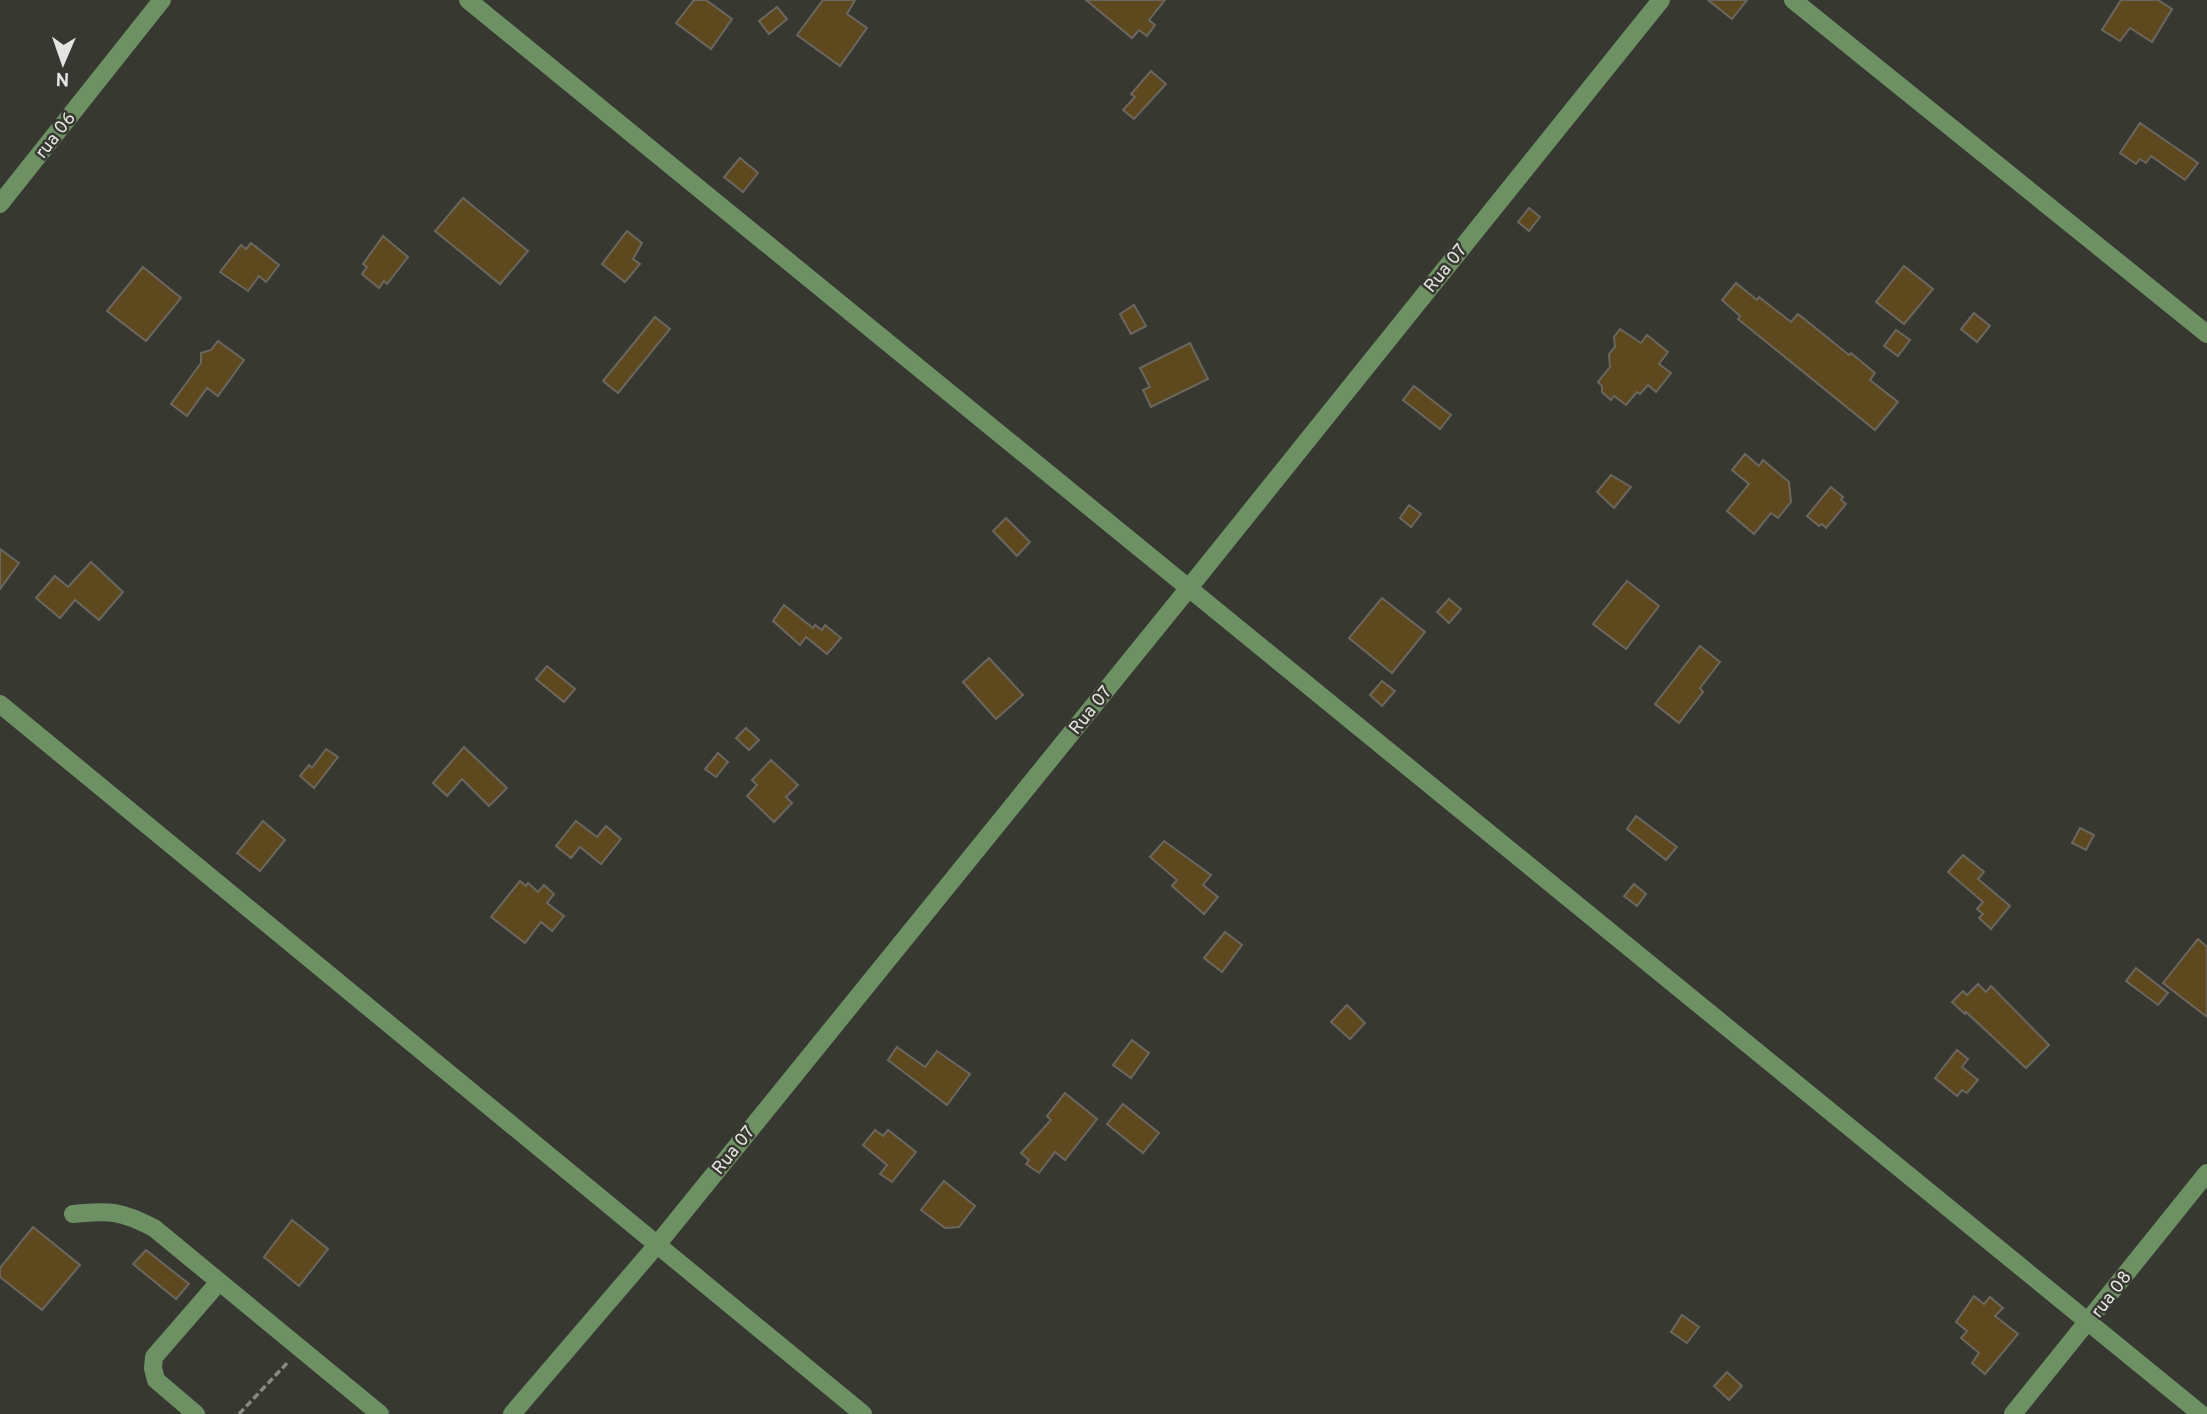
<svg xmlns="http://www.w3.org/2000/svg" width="2207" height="1414" font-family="Overpass,sans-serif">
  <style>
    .building { fill: #5d491d; stroke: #6b6760; stroke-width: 2 }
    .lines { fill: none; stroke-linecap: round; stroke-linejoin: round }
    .path { stroke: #888983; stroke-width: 3.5; stroke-dasharray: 7 3.5; stroke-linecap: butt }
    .minor { stroke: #6e9164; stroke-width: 18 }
    .labels { text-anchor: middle; stroke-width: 5; stroke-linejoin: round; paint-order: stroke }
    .street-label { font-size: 18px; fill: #e4e5e0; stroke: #373831 }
  </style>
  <rect width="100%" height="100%" fill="#373831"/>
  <g class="building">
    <path d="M694,0H706L732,19L711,49L676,23Z"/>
    <path d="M823,0H855L847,14L867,28L840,66L797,35Z"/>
    <path d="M1086,0H1165L1149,20L1155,25L1147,36L1139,30L1132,38Z"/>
    <path d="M1708,0H1747L1732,19Z"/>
    <path d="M2121,0H2158L2172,9L2152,42L2130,28L2120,41L2102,30Z"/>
    <path d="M777,7L787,19L769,34L759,21Z"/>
    <path d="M1151,71L1166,84L1134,119L1123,110L1135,97L1131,94Z"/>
    <path d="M2140,123L2198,163L2185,180L2151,156L2146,163L2140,159L2136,164L2120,153Z"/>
    <path d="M740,158L758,173L743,192L724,177Z"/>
    <path d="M463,198L528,251L500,284L435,231Z"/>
    <path d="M1529,208L1540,217L1529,231L1518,222Z"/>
    <path d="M627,231L642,243L633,259L640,264L625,282L602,264Z"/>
    <path d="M383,236L408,257L387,284L384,281L379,288L362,274L367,267L363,264Z"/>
    <path d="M251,243L279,265L266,282L259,276L248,291L220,272L241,245L246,249Z"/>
    <path d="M1904,266L1933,289L1904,324L1876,302Z"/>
    <path d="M143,267L181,298L146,341L107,311Z"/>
    <path d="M1736,283L1757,300L1759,297L1791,322L1798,314L1849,355L1851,353L1875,373L1870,380L1898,402L1875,430L1738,319L1740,316L1722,300Z"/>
    <path d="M1134,305L1146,326L1131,334L1120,314Z"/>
    <path d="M1974,313L1990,326L1977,342L1961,329Z"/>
    <path d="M655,317L670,329L618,393L603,381Z"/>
    <path d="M1620,329L1641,343L1647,335L1668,352L1659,364L1671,373L1656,392L1648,385L1640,394L1637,392L1626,405L1614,396L1611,400L1602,392V386L1598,382L1610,367L1609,354L1615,347L1614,337Z"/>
    <path d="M1896,330L1910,340L1898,356L1884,346Z"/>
    <path d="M218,341L244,360L218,396L207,388L187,416L171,404L201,363V353L211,350Z"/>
    <path d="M1190,343L1208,379L1151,407L1143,390L1150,387L1140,368Z"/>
    <path d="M1414,386L1451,415L1440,429L1403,400Z"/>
    <path d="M1745,454L1759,466L1763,460L1789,482L1791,502L1778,518L1771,513L1754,534L1727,511L1749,484L1732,470Z"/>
    <path d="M1611,475L1631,487L1614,508L1597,492Z"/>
    <path d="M1831,487L1843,497L1841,500L1846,504L1826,528L1822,524L1819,526L1807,516Z"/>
    <path d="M1409,505L1421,514L1411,527L1400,518Z"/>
    <path d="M1006,518L1030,542L1017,556L993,531Z"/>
    <path d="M0,549L19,563L0,589Z"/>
    <path d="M91,562L123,592L99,620L75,600L60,618L36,598L55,576L68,587Z"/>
    <path d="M1627,581L1659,606L1626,649L1593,624Z"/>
    <path d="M1382,598L1425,632L1392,673L1349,638Z"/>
    <path d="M1449,599L1461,609L1449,623L1437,612Z"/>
    <path d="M784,605L813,628L815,625L822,630L825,625L841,638L827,654L806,637L800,645L773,621Z"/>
    <path d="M1700,646L1720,662L1700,688L1703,692L1679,723L1655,704Z"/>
    <path d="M989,658L1023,695L996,719L963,682Z"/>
    <path d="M547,666L575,689L564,702L536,679Z"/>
    <path d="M1382,681L1395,691L1382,706L1370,695Z"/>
    <path d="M746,728L759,740L749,750L736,738Z"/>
    <path d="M464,747L507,788L489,806L462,779L447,796L433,783Z"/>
    <path d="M326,749L338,757L314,788L300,776L309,765L312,768Z"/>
    <path d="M718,753L728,762L716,777L705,769Z"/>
    <path d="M771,760L798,785L786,797L792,803L774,822L747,796L757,785L752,780Z"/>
    <path d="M1636,816L1677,847L1666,860L1627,829Z"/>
    <path d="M263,821L285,840L260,871L237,853Z"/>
    <path d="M576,821L597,837L606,826L621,839L601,864L580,847L571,858L556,846Z"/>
    <path d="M2080,828L2094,835L2086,850L2072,843Z"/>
    <path d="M1164,841L1211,875L1203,885L1218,897L1204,914L1172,886L1177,880L1150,857Z"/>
    <path d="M1963,855L1984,872L1978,879L2010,906L1991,929L1979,918L1983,914L1977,909L1983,902L1948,872Z"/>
    <path d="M520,881L526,886L528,883L538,892L544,885L554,894L547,903L564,916L552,931L541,922L525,943L491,917Z"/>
    <path d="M1634,884L1646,894L1637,906L1624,896Z"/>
    <path d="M1225,932L1242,945L1222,972L1204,958Z"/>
    <path d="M2198,939L2207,947V1017L2163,983Z"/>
    <path d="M2136,968L2168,993L2158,1005L2126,981Z"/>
    <path d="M1978,984L1986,992L1991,986L2049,1045L2026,1068L1966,1012L1965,1014L1952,1002L1963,991L1967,995Z"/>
    <path d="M1347,1005L1365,1023L1350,1039L1331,1022Z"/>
    <path d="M1132,1040L1149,1053L1131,1078L1113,1065Z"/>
    <path d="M897,1047L925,1067L937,1051L970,1074L947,1105L888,1060Z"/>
    <path d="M1957,1050L1968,1059L1962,1067L1978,1080L1967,1093L1962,1090L1957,1096L1935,1078Z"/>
    <path d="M1065,1093L1097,1119L1065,1160L1055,1152L1039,1173L1026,1164L1029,1160L1021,1153L1051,1120L1047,1116Z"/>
    <path d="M1123,1104L1159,1133L1143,1153L1107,1124Z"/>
    <path d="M875,1130L883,1136L888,1130L916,1152L892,1182L880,1174L887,1165L863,1145Z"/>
    <path d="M944,1181L975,1206L959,1227L945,1228L921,1210Z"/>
    <path d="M292,1220L328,1249L299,1286L264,1257Z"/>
    <path d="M33,1227L80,1265L42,1310L0,1277V1268Z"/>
    <path d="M146,1250L189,1284L176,1299L133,1264Z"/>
    <path d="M1974,1296L1984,1304L1990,1297L2003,1308L1995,1316L2018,1334L1985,1374L1972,1363L1979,1353L1961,1338L1967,1331L1956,1322Z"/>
    <path d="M1682,1315L1699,1327L1687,1343L1671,1332Z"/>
    <path d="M1727,1372L1742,1386L1729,1400L1714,1386Z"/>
  </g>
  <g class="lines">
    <path class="path" d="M239,1414L289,1361"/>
    <g class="minor">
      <path d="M468,0L2201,1414"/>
      <path d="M1793,0L2207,334"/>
      <path d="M0,204L162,0"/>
      <path d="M0,704L863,1414"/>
      <path d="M73,1214C110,1210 121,1211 154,1228L380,1414"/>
      <path d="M196,1414L156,1380L153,1368L154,1357L219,1282"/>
      <path d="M512,1414L656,1246L1188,589L1661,0"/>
      <path d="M2013,1414L2207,1173"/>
    </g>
  </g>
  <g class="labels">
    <g class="street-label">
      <text transform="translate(55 135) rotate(-52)" y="6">rua 06</text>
      <text transform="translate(1445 268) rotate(-51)" y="6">Rua 07</text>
      <text transform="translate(1090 710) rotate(-51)" y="6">Rua 07</text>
      <text transform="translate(733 1150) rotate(-51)" y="6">Rua 07</text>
      <text transform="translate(2111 1294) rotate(-52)" y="6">rua 08</text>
    </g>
  </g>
  <g transform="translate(63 63) rotate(182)" stroke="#373831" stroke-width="5" paint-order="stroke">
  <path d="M0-5L12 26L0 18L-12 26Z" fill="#e4e5e0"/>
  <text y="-10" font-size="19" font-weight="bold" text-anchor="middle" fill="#e4e5e0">N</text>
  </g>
</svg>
